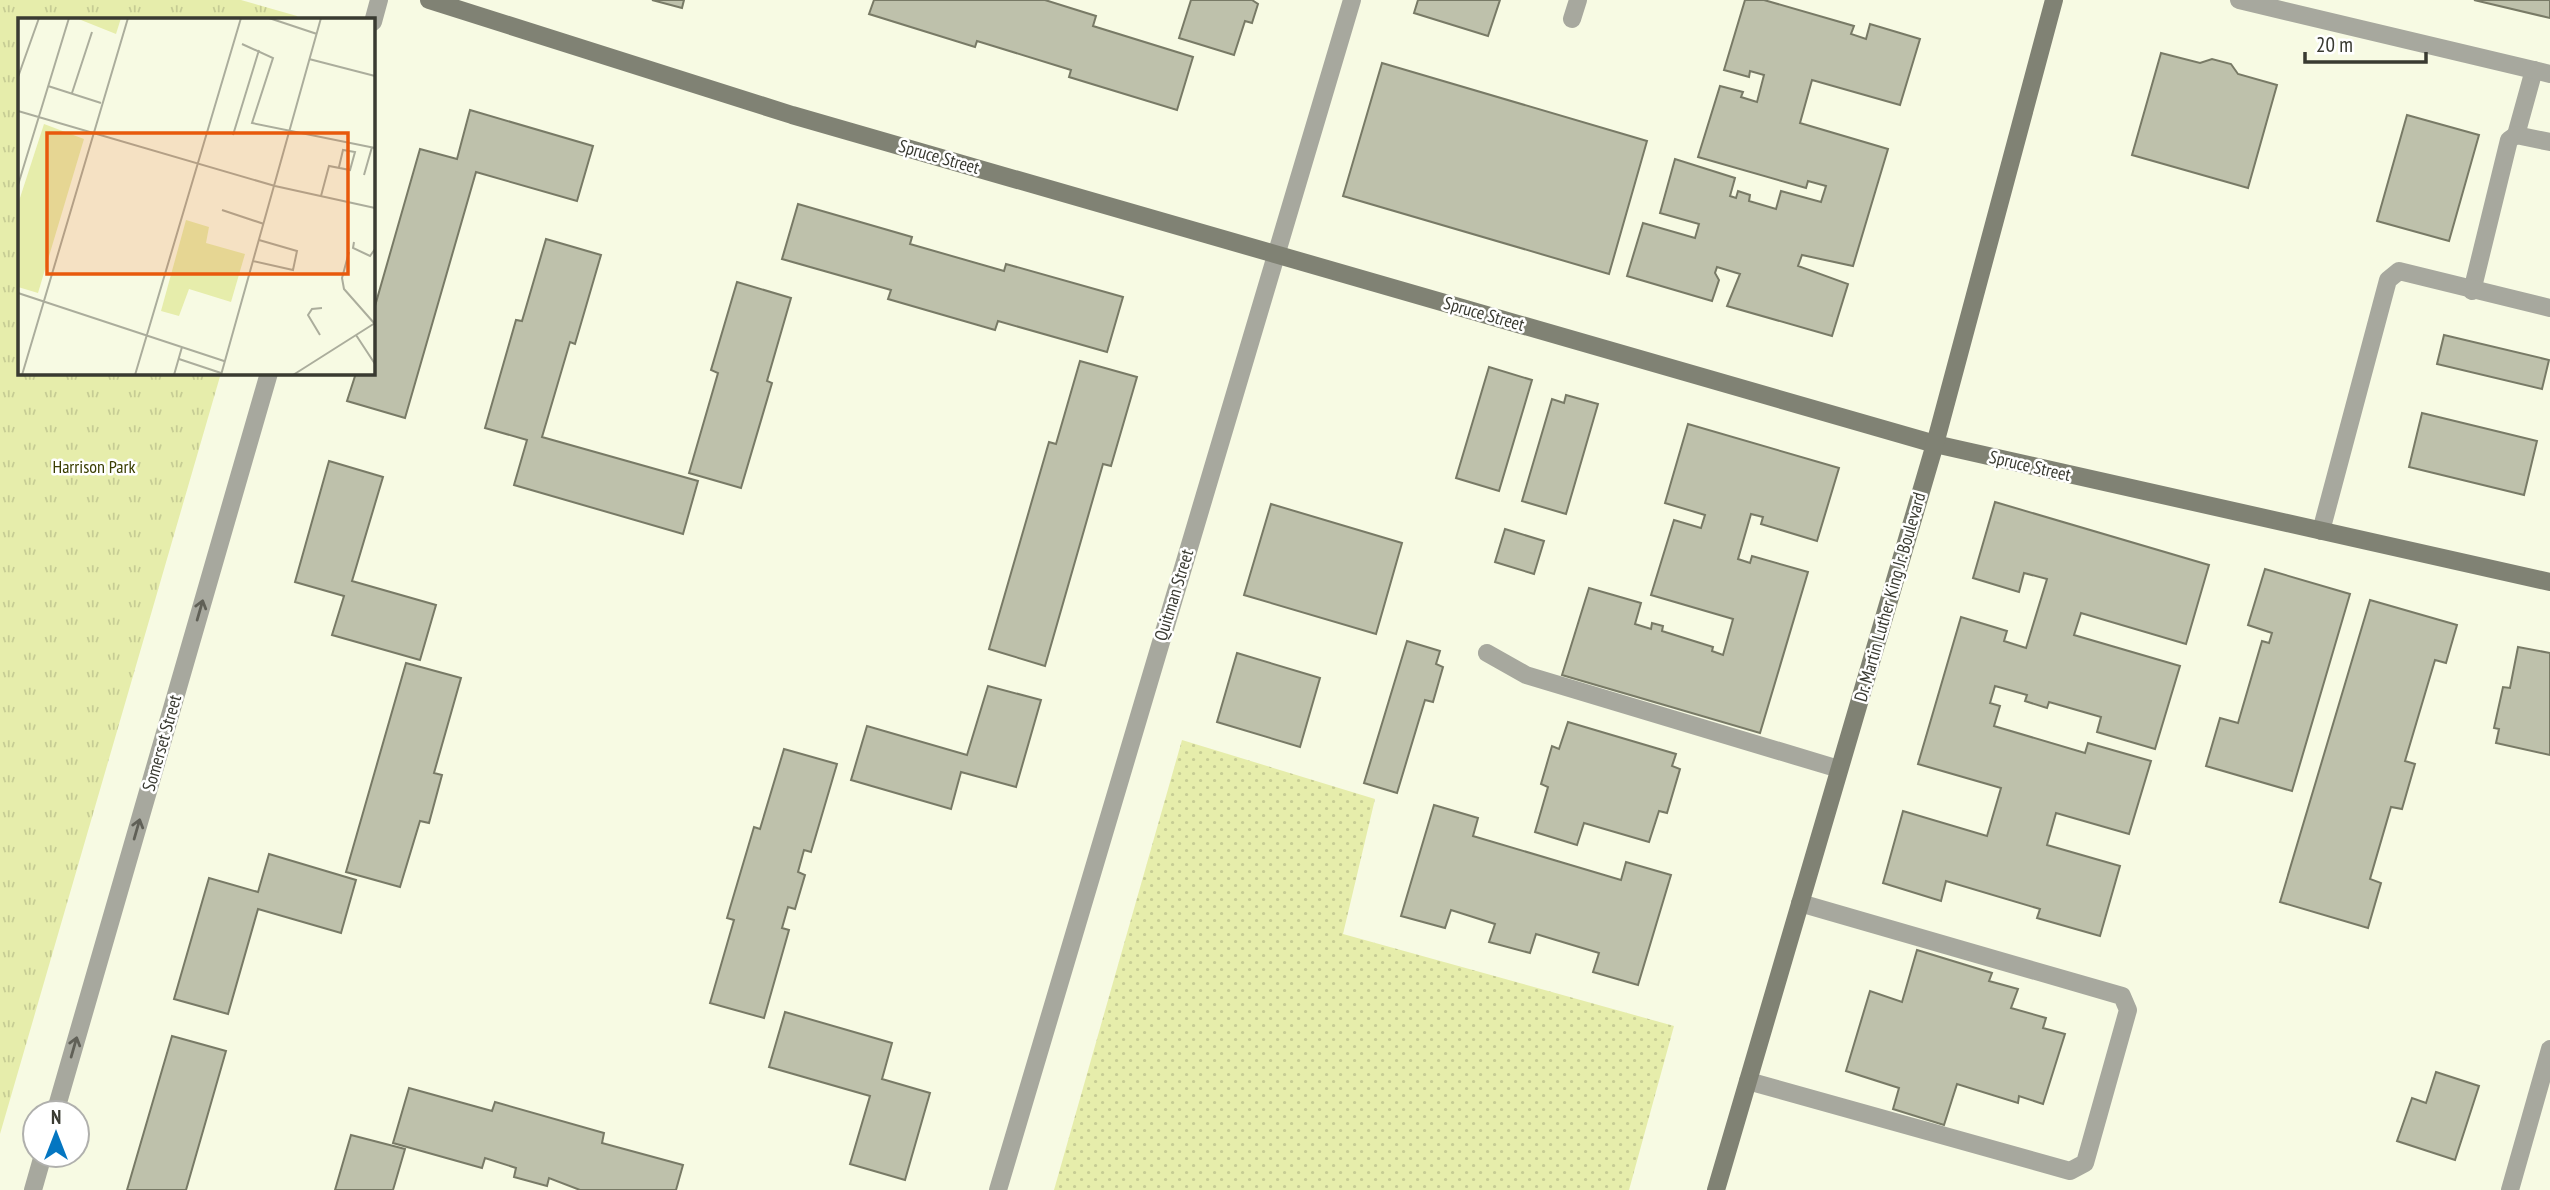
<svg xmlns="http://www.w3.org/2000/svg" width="2550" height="1190" font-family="'PT Sans Narrow',sans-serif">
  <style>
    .grass { fill: url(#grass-dots) }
    .park { fill: url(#park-tufts) }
    .building { fill: #bec1ab; stroke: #787a66; stroke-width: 2 }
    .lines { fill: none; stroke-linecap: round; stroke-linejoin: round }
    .lane { stroke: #a7a89e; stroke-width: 18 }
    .street { stroke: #a7a89e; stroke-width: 18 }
    .secondary { stroke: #808274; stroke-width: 18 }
    .oneway { stroke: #606057 }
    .labels { text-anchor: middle; stroke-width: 5; stroke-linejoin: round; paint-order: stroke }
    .street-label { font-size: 18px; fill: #393a31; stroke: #fff }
    .park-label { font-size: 18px; fill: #393d01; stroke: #fff }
    .inset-road { fill: none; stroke: #abad9c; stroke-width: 2 }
    .view { fill: #e8590c; fill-opacity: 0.15; stroke: #e8590c; stroke-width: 3.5 }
    .inset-edge { fill: none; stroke: #393a31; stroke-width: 3.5 }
  </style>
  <defs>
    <pattern id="grass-dots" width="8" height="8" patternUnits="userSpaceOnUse" patternTransform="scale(1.75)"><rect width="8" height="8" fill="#e6edab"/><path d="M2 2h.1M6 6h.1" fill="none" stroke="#c6cc94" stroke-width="1.8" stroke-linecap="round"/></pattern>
    <pattern id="park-tufts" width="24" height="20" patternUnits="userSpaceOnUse" patternTransform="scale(1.75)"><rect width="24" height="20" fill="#e6edab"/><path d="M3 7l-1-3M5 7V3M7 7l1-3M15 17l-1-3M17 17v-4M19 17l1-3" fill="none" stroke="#c6cc94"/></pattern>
  </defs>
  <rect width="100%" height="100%" fill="#f7fae3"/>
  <path class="grass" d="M1182,740L1375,799L1343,934L1674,1026L1629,1190H1054Z"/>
  <path class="park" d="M0,0H241L297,16L299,19H19V373H221L0,1134Z"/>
  <g class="building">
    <path d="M652,0H684L682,8Z"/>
    <path d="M874,0H1045L1096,16L1093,26L1193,57L1177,110L1069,77L1071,70L977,41L975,47L869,14Z"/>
    <path d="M1191,0H1252L1258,4L1252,23L1245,21L1234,55L1179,38Z"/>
    <path d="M1418,0H1500L1488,36L1414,13Z"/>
    <path d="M1745,0H1764L1854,26L1851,34L1866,39L1870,24L1920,39L1900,105L1812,80L1800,123L1888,149L1853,266L1802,255L1798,266L1848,284L1832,336L1727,306L1740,274L1717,267L1715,273L1719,280L1712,301L1627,276L1643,223L1695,238L1699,224L1660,213L1675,159L1735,178L1730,196L1736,198L1738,191L1750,195L1749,201L1776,209L1781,191L1821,202L1826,186L1808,181L1806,188L1698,157L1720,86L1743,92L1741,97L1757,102L1764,75L1750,71L1749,77L1724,70Z"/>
    <path d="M2474,0H2550V18Z"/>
    <path d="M2161,53L2200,63L2212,59L2231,64L2238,74L2277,85L2248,188L2132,155Z"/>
    <path d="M1382,63L1647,141L1609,274L1343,196Z"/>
    <path d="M470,110L593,146L577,201L476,172L405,418L347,401L356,373H373V313L420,149L457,159Z"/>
    <path d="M2407,115L2479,135L2449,241L2377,221Z"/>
    <path d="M798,204L912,237L910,244L1004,271L1006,264L1123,297L1107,352L998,321L995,330L888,299L891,290L782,259Z"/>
    <path d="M546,239L601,255L575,344L570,342L542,437L698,481L683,534L514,485L527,440L485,428L516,320L522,321Z"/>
    <path d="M737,282L791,298L767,381L772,383L741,488L689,473L718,373L711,370Z"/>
    <path d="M2444,335L2549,360L2542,389L2437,364Z"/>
    <path d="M1080,361L1137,377L1111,466L1103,464L1045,666L989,649L1049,442L1056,444Z"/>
    <path d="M1489,367L1532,380L1499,491L1456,478Z"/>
    <path d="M1566,395L1598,404L1566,514L1522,501L1552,399L1564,403Z"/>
    <path d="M2422,413L2537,441L2524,495L2409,467Z"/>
    <path d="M1688,424L1839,468L1817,541L1761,524L1763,517L1751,514L1738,559L1750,563L1752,556L1808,572L1760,733L1562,675L1589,588L1641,603L1635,624L1651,629L1652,623L1663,626L1662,631L1713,647L1712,651L1723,655L1733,619L1651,595L1674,520L1701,528L1705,515L1665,503Z"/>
    <path d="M329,461L383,477L352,581L436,605L420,660L332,635L344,596L295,582Z"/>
    <path d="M1995,502L2209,565L2186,644L2081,613L2074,635L2180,666L2155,749L2097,732L2101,717L2049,702L2047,708L2025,701L2027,695L1995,686L1990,703L2000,706L1994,726L2085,753L2088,743L2151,761L2129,834L2056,813L2047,845L2120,866L2100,936L2037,918L2040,909L1946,881L1941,901L1883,883L1903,811L1987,836L2001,788L1918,764L1961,617L2007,631L2004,641L2026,648L2047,579L2024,573L2019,592L1973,578Z"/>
    <path d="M1271,504L1402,543L1376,634L1244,595Z"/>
    <path d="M1505,529L1544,541L1534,574L1495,562Z"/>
    <path d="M2265,569L2350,594L2292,791L2206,766L2220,718L2238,723L2262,641L2269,643L2272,633L2248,625Z"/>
    <path d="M2370,600L2457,625L2446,663L2435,660L2405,761L2415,764L2402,809L2391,807L2370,879L2381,883L2368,928L2280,902Z"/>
    <path d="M1407,641L1440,651L1436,664L1443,667L1433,702L1425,700L1397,793L1364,783Z"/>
    <path d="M2518,647L2550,653V755L2496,743L2499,729L2494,728L2503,687L2510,688Z"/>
    <path d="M1237,653L1320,678L1300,747L1217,722Z"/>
    <path d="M406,663L461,678L434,773L442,775L429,823L420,821L400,887L346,872Z"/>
    <path d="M988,686L1041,700L1016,787L961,772L951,809L851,780L867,726L967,755Z"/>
    <path d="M1568,722L1676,754L1672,766L1680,769L1667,813L1659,811L1649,842L1584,823L1577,845L1535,832L1548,787L1541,784L1552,746L1559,749Z"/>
    <path d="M784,749L837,764L811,852L804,850L798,872L805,875L795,909L788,907L782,928L789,930L764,1018L710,1003L734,920L727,918L754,827L760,829Z"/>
    <path d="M1434,805L1478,818L1473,836L1621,880L1626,862L1671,875L1638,985L1593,972L1599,953L1536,934L1530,953L1489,942L1495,924L1451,910L1445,928L1401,916Z"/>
    <path d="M269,854L356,880L341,933L258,909L228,1014L174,999L209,878L258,892Z"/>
    <path d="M1917,950L1992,973L1989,981L2018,989L2011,1008L2046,1018L2043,1028L2065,1034L2043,1104L2019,1096L2018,1103L1957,1084L1944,1125L1893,1109L1899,1088L1846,1071L1870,991L1902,1002Z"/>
    <path d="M785,1012L892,1043L882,1079L930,1093L905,1180L850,1164L870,1096L769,1067Z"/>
    <path d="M172,1036L226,1051L186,1190H127Z"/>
    <path d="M2436,1072L2479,1086L2455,1160L2397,1141L2412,1098L2426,1103Z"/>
    <path d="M409,1088L492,1111L495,1102L604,1133L602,1143L683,1165L676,1190H580L549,1178L547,1186L514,1177L516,1168L485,1158L482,1168L393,1143Z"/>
    <path d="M351,1135L405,1149L393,1190H335Z"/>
  </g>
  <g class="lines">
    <g class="lane">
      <path d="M1572,19L1578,0"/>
      <path d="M2516,135L2534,70"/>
      <path d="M2472,291L2509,140L2516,135L2550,142"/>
      <path d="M2321,531L2388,280L2399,271L2550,308"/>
      <path d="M1487,653L1526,675L1839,769"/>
      <path d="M1748,1081L2070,1171L2085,1163L2128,1010L2122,996L1800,903"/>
      <path d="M2510,1190L2550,1049"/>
    </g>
    <g class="street">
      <path d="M2239,0L2550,74"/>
      <path d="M373,22L379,0"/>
      <path d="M55,1113L269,373"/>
      <path d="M33,1190L43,1155"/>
      <path d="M998,1190L1352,0"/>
    </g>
    <g class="secondary">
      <path d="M429,0L792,115L1935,444L2550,582"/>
      <path d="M1716,1190L1935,444L2054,0"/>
    </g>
  </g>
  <defs><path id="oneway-shaft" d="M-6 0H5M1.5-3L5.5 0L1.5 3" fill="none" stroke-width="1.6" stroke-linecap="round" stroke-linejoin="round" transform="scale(1.75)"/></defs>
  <g class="oneway">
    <use href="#oneway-shaft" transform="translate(200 610) rotate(-74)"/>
    <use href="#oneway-shaft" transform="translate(137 829) rotate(-74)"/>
    <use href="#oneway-shaft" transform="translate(74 1047) rotate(-74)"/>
  </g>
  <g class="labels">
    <g class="street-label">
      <text transform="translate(939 157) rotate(16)" y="6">Spruce Street</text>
      <text transform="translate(1484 314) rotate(16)" y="6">Spruce Street</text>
      <text transform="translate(2030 466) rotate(13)" y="6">Spruce Street</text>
      <text transform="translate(1174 595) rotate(-73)" y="6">Quitman Street</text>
      <text transform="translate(1890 597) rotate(-74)" y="6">Dr. Martin Luther King Jr. Boulevard</text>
      <text transform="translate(162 743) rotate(-74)" y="6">Somerset Street</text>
    </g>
    <g class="park-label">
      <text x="94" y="473">Harrison Park</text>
    </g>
  </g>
  <g transform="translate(18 18)">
    <rect width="357" height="357" fill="#f7fae3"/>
    <path d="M168,202L191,209L188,225L227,236L213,284L171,271L161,298L143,293Z" fill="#e6edab"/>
    <path d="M58,0H103L98,16ZM26,106L66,121L20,275L0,269V186Z" fill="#e6edab"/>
    <path class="inset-road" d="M251,0L299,16M224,26L255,40L234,105L357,130M291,41L357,58M0,59L21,0M30,68L83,85M54,75L74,14M0,93L257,168L357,190M215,117L241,32M346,157L354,129M0,167L51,0M303,178L311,148L332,152L337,134L325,132L321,149M204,192L246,206M336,224L335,230L352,238L357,231M331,234L324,260L326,271L356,305M235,243L275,252L279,233L241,222M0,275L206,343M302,317L290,297L294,291L304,290M338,317L357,346M161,341L203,355M4,357L110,0M117,357L223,0M156,357L164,329M203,357L303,0M275,357L357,305"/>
    <path class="view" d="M29,115H330V256H29Z"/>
    <rect width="357" height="357" class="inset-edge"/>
  </g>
  <g transform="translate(56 1134)"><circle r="33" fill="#ffffff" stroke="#b0b0ad" stroke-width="2"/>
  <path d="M0-5L12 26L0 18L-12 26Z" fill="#0476c1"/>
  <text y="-10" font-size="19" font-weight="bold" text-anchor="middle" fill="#393a31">N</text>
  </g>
  <path d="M2305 52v10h121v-10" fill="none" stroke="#393a31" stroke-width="3.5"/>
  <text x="2316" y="52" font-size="21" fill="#393a31" stroke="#ffffff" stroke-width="5" paint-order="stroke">20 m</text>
</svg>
